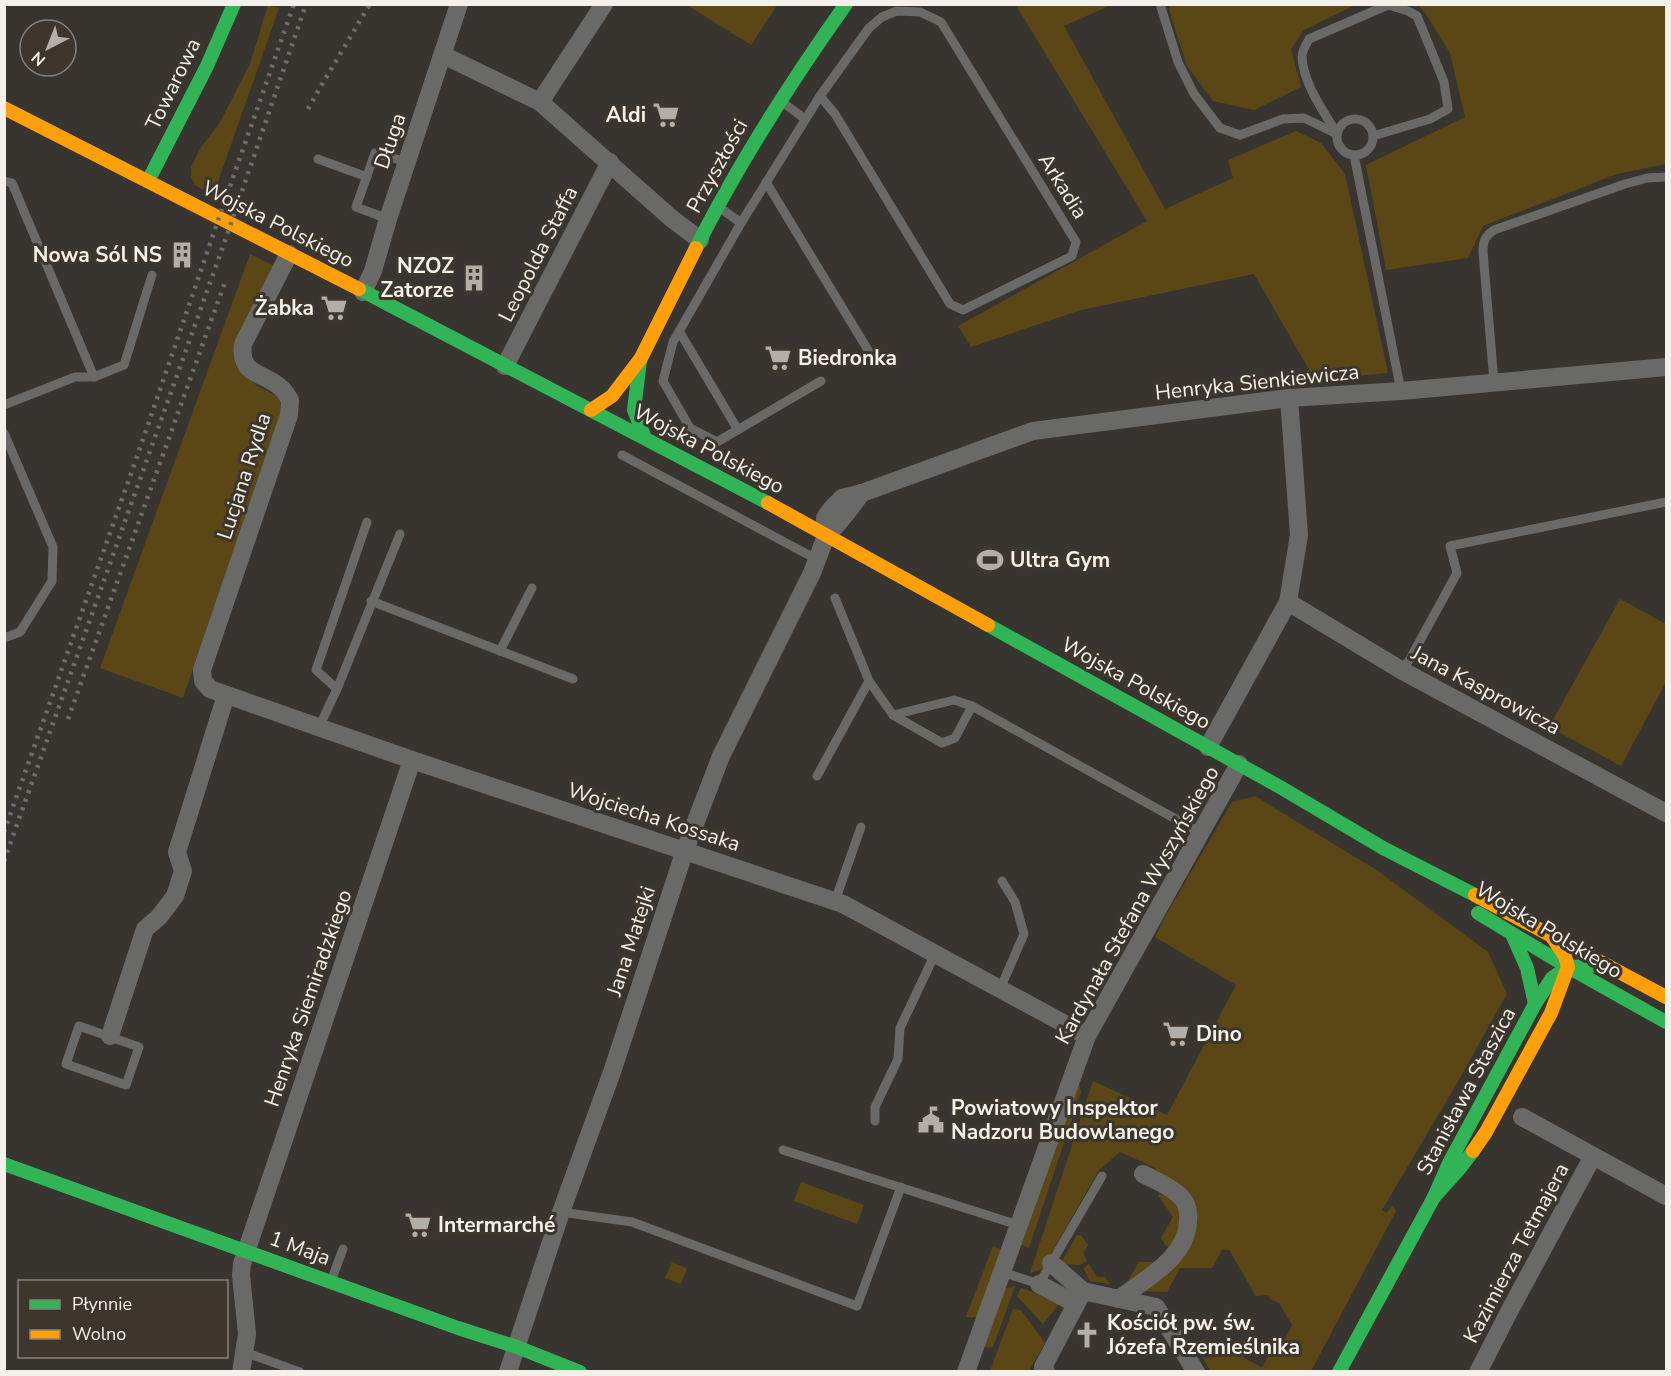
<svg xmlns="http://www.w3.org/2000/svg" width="1671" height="1376" font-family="'Nunito Sans',sans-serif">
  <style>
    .green { fill: #5b4716 }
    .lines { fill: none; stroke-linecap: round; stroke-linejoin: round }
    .lane { stroke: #696967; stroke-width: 9 }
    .street { stroke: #696967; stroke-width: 18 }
    .fast { stroke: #30b455; stroke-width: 14 }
    .slow { stroke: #ff9f0a; stroke-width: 14 }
    .rail { stroke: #6f6d6b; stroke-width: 4.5; stroke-dasharray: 3 6; stroke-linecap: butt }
    .labels { text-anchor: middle; stroke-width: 6; stroke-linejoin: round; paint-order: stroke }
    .street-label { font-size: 21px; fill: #f4f1ea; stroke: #3c362c }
    .poi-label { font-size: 21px; font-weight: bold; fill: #f4f1ea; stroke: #3c362c; text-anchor: start }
  </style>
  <rect width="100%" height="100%" fill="#383530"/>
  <g class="green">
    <path d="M268,5L279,8L213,196L195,185L191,177V167L201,147L219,124L250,64Z"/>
    <path d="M687,5H777L751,45Z"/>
    <path d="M1022,5H1111L1064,26L1165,209L1233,178L1228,160L1296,131L1321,143L1345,174L1388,373L1315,380L1254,274L1081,310L971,347L958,326L1147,221L1017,7Z"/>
    <path d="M1169,5V4L1355,5L1304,30L1291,49L1301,87L1254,110L1213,101L1187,66L1170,13Z"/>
    <path d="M1418,5H1666V164L1617,174L1483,226L1468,258L1386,270L1366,165L1465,117L1450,53L1425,13Z"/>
    <path d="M250,254L274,266L234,348L236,367L257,386L279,397L281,410L278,424L183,698L100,668Z"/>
    <path d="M1620,599L1666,624V682L1621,766L1549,727Z"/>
    <path d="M1255,796L1378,871L1488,952L1507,994L1456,1085L1382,1210L1386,1213L1392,1206L1396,1211L1311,1371H1210L1203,1358L1217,1357L1222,1353L1233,1352L1261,1367L1263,1366L1274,1347H1281L1292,1325L1279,1303L1270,1299L1268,1295L1256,1296L1229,1250H1222L1212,1268H1180L1167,1292L1137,1291L1192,1226L1154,1173L1156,1168L1120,1152L1099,1170L1042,1269L1030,1273L1093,1081L1167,1115L1236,985L1155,937L1166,915L1232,802Z"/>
    <path d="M1078,1079L1081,1092L1029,1248L1020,1244Z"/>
    <path d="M801,1182L864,1205L857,1224L794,1201Z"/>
    <path d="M1169,1194L1182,1208L1176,1251L1165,1245L1161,1238L1173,1217L1158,1195Z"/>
    <path d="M1077,1235H1081L1088,1245L1083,1253L1087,1261L1080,1265L1060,1264Z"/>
    <path d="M993,1246L1001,1250L978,1317H966Z"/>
    <path d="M672,1262L687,1268L681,1284L665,1278Z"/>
    <path d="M1139,1262H1156L1126,1284Z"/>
    <path d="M1089,1264L1097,1277H1105L1110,1284L1090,1281L1086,1274L1084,1268Z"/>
    <path d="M1015,1286L993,1347H984L1004,1289Z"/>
    <path d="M1021,1288L1043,1295L1060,1303L1043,1324L1017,1296Z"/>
    <path d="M1013,1309L1021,1310L1045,1343L1030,1369L1031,1371H990Z"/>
  </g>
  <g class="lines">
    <g class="lane">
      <path d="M1160,4L1178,62L1194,94L1220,128L1240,135L1283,119L1304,118L1337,134"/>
      <path d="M897,11L920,12L941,22L1076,242L1072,256L963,310L950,304L835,114L820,96L869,28L882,17Z"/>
      <path d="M781,101L805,119"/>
      <circle cx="1355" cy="137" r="18"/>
      <path d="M1337,134C1324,112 1303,83 1302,57C1302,50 1306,45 1309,39L1388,5L1408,11L1417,16L1444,82L1448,109L1430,119L1373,136"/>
      <path d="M1354,155L1401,391"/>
      <path d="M318,159L367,177"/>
      <path d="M4,181L12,183L94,377L124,365L152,275"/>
      <path d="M766,182L874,360"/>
      <path d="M719,207L741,223L820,96"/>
      <path d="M388,219L356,207L375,153L407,162"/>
      <path d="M741,223L673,342L663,381L690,428L717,442L821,381"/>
      <path d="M679,331L738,430"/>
      <path d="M1494,382L1483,252C1483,241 1485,236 1494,230L1625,184L1647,178L1666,177"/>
      <path d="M4,405L75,377H94"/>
      <path d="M4,433L53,547L52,581L20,632L4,638"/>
      <path d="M622,455L818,560"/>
      <path d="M835,598L869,681"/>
      <path d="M371,601L573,679"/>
      <path d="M500,651L532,588"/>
      <path d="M1401,670L1410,659L1457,573L1450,546L1666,502"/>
      <path d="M337,689L316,670L367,522"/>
      <path d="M893,715L942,743L955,738L972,706"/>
      <path d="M319,727L337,689L400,534"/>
      <path d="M817,776L869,681L893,715L954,700L972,706L1201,833"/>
      <path d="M835,901L861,827"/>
      <path d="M1000,989L1024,934L1015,902L1002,881"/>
      <path d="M79,1026L139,1047L126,1085L66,1064Z"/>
      <path d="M875,1121V1107L898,1059L900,1028L935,954"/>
      <path d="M783,1150L1018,1225"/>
      <path d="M561,1212L632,1222L857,1306L901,1187"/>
      <path d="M1002,1272L1039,1284L1102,1176"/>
      <path d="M331,1281L343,1249"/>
      <path d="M244,1352L300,1372"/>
    </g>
    <g class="street">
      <path d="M604,4L540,102L671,218L700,240"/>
      <path d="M443,55L540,102"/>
      <path d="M289,254L243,344C239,377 263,371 281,388C285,391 287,396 290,400L289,415L202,670L203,681L210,689L412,760L843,904L1087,1036"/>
      <path d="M363,292L373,271L388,219L459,4"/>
      <path d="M505,366L610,162"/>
      <path d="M826,536C840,523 850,508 862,493"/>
      <path d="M1288,602L1401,670L1666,813"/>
      <path d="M1208,747L1288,602L1299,535L1289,398"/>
      <path d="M110,1036L145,929L159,917L175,896L183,871L177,852L226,695"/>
      <path d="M1522,1117L1666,1196"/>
      <path d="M1051,1263L1083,1291L1156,1307L1196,1372"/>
      <path d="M1039,1284L1076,1304"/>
      <path d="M1119,1299C1145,1279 1187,1258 1188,1221C1189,1212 1187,1202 1179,1195C1170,1186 1154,1180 1143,1174"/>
      <path d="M241,1372L247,1334L241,1275L242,1264L412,760"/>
      <path d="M508,1372L561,1212L612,1072L685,850L721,756L812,573L826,536L825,518L832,508L842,498L862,493L1033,431L1289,398L1401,391L1666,367"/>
      <path d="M966,1372L1087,1036L1239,764"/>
      <path d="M1046,1372L1043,1367L1083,1291"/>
      <path d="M1478,1372L1511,1308L1593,1156"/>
    </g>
    <g class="fast">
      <path d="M148,181L207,66L234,4"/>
      <path d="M696,248C739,162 790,83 846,4"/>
      <path d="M359,289L768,503"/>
      <path d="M640,361L634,410L645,438"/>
      <path d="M988,625L1280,787L1383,848L1475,895"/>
      <path d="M1478,913L1568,967L1666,1022"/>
      <path d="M1512,934L1527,968L1535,1004"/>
      <path d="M1473,1151L1460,1168L1434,1197L1449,1163L1535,1004L1552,978L1568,967L1607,965"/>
      <path d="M4,1164L458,1328L517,1347L580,1372"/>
      <path d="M1339,1372L1434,1197"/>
    </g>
    <g class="slow">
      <path d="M4,108L359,289"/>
      <path d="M591,410L612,396L641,358L696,248"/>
      <path d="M768,503L988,625"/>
      <path d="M1475,895L1666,997"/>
      <path d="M1473,1151L1486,1132L1551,1013L1568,967L1565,956L1551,935"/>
    </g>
    <g class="rail">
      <path d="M308,109L321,86L370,4"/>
      <path d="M68,719L225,282"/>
      <path d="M4,832L139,451L223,206L294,4"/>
      <path d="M4,861L227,235L306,4"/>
    </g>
  </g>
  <defs>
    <g id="supermarket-bare" transform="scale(2.07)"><path d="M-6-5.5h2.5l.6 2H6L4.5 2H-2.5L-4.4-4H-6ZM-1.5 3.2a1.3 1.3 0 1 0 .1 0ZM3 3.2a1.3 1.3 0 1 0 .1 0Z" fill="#b2afa9" stroke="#3c362c" stroke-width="2.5" paint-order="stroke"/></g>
    <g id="building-bare" transform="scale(2.07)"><path d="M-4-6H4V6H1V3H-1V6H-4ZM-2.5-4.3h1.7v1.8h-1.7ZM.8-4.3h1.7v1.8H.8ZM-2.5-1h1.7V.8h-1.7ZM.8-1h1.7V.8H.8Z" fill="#b2afa9" stroke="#3c362c" stroke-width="2.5" paint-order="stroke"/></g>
    <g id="stadium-bare" transform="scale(2.07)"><path d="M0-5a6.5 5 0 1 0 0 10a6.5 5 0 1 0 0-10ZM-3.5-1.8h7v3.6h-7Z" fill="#b2afa9" stroke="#3c362c" stroke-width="2.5" paint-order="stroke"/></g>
    <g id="civic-bare" transform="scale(2.07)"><path d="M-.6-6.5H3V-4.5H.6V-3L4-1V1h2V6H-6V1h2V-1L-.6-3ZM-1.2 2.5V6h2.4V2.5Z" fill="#b2afa9" stroke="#3c362c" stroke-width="2.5" paint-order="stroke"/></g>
    <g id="church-bare" transform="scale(2.07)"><path d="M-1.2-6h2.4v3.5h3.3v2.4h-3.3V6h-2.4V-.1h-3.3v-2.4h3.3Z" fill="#b2afa9" stroke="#3c362c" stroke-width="2.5" paint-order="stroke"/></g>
  </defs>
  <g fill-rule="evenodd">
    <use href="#supermarket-bare" x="666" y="115"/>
    <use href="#building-bare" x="182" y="255"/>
    <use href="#building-bare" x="474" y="278"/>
    <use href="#supermarket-bare" x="334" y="308"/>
    <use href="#supermarket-bare" x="778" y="358"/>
    <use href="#stadium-bare" x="990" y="560"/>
    <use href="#supermarket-bare" x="1176" y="1034"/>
    <use href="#civic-bare" x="931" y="1120"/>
    <use href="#supermarket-bare" x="418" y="1225"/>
    <use href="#church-bare" x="1087" y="1335"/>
  </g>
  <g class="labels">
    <g class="street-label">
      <text transform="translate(173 84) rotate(-64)" y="7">Towarowa</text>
      <text transform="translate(390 141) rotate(-71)" y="7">Długa</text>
      <text transform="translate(717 166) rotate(-61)" y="7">Przyszłości</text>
      <text transform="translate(1063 186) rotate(58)" y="7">Arkadia</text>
      <text transform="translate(278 224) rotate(27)" y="7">Wojska Polskiego</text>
      <text transform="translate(538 254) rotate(-63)" y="7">Leopolda Staffa</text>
      <text transform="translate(1257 382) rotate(-6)" y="7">Henryka Sienkiewicza</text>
      <text transform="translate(709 449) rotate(28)" y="7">Wojska Polskiego</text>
      <text transform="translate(244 476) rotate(-72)" y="7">Lucjana Rydla</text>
      <text transform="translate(1136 683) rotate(29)" y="7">Wojska Polskiego</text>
      <text transform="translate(1486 690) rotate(28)" y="7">Jana Kasprowicza</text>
      <text transform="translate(654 817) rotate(18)" y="7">Wojciecha Kossaka</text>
      <text transform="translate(1137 905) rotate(-61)" y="7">Kardynała Stefana Wyszyńskiego</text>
      <text transform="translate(1549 930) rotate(31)" y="7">Wojska Polskiego</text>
      <text transform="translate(631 941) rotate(-72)" y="7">Jana Matejki</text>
      <text transform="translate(308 998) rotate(-71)" y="7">Henryka Siemiradzkiego</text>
      <text transform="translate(1466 1091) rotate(-62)" y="7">Stanisława Staszica</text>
      <text transform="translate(300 1248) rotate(20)" y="7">1 Maja</text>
      <text transform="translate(1516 1253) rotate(-62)" y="7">Kazimierza Tetmajera</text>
    </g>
    <g class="poi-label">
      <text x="646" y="122" text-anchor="end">Aldi</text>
      <text x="162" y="262" text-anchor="end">Nowa Sól NS</text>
      <text x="454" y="273" text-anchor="end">NZOZ<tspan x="454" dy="24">Zatorze</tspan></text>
      <text x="314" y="315" text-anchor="end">Żabka</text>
      <text x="798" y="365">Biedronka</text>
      <text x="1010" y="567">Ultra Gym</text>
      <text x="1196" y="1041">Dino</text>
      <text x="951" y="1115">Powiatowy Inspektor<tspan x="951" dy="24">Nadzoru Budowlanego</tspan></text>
      <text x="438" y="1232">Intermarché</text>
      <text x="1107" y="1330">Kościół pw. św.<tspan x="1107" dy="24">Józefa Rzemieślnika</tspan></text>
    </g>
  </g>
  <rect width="1671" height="1376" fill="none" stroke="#f4f1ea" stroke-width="12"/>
  <rect x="18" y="1280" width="210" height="78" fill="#3c362c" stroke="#868178" stroke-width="1.5"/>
  <rect x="30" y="1300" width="30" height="9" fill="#30b455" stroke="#868178" stroke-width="1.5"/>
  <text x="72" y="1310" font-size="18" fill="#f4f1ea">Płynnie</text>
  <rect x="30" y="1330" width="30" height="9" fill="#ff9f0a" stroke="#868178" stroke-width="1.5"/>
  <text x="72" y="1340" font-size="18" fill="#f4f1ea">Wolno</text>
  <g transform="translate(48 48) rotate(222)"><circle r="28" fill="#3c362c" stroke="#868178" stroke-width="1.5"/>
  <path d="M0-4.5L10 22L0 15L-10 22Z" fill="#b2afa9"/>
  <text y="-9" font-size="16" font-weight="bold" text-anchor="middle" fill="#f4f1ea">N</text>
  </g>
</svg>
